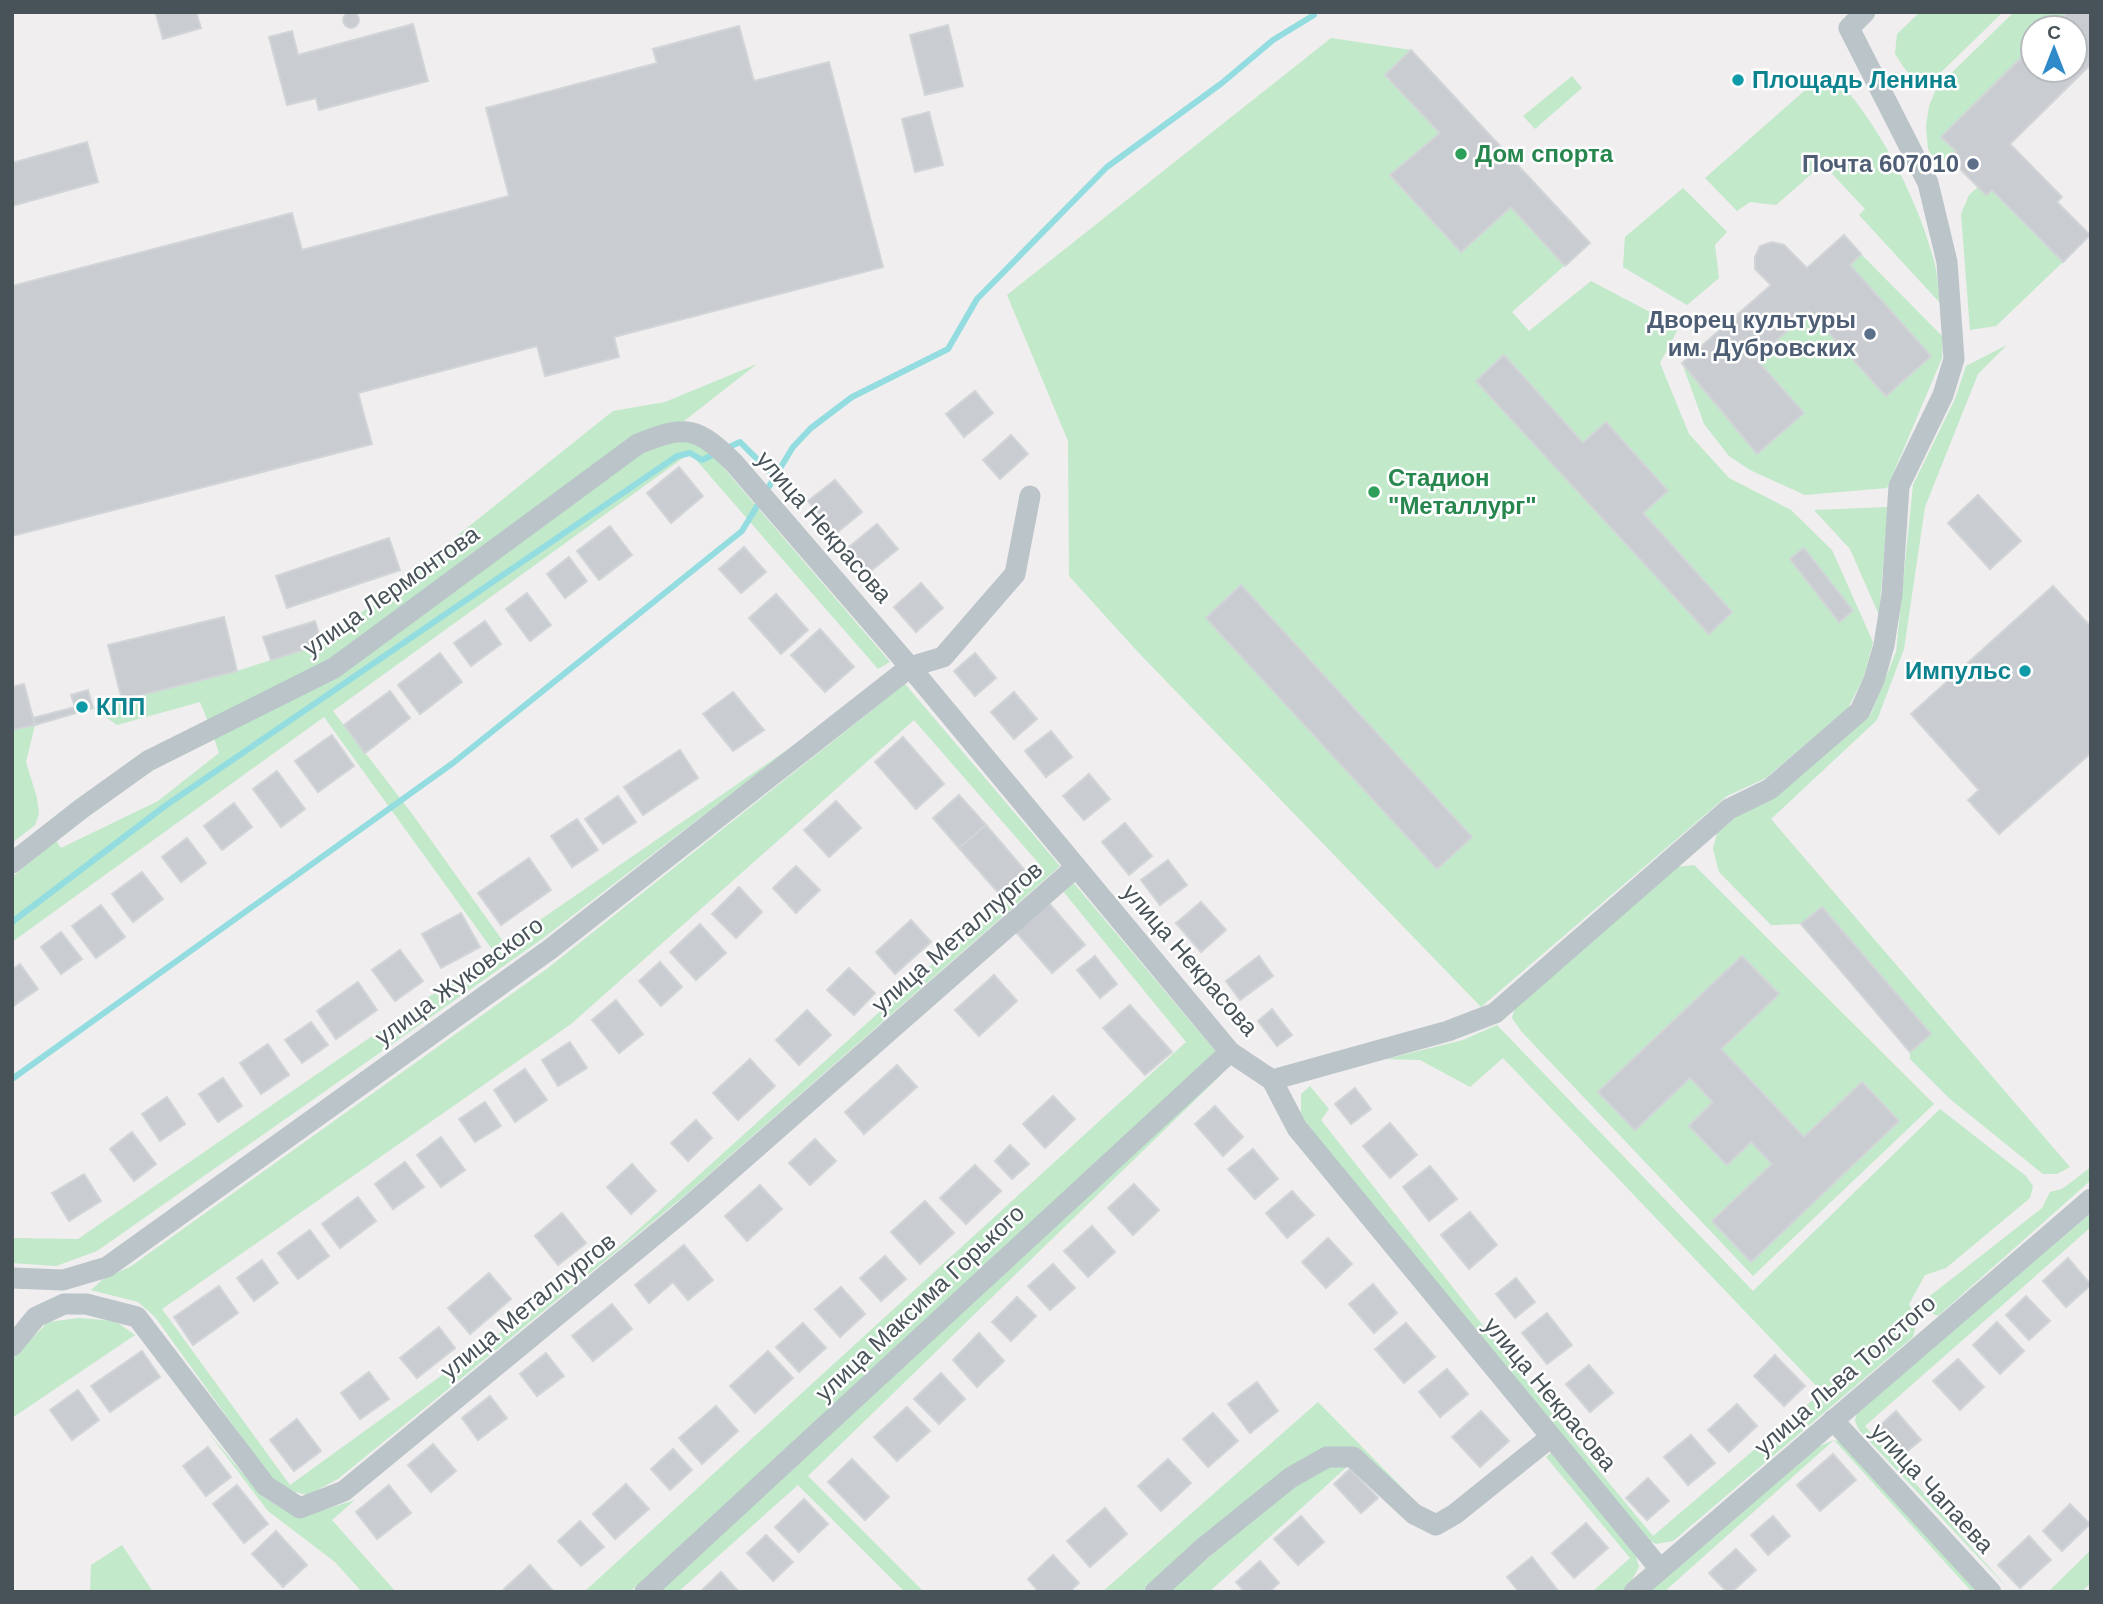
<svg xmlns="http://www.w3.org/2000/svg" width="2103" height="1604" font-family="Arial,sans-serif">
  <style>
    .green { fill: #c1e9ca; fill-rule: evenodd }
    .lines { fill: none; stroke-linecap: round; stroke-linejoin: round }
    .stream { stroke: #93dde1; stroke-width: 6 }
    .building { fill: #c9ccd0; stroke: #d2d5d8; stroke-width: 2 }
    .minor { stroke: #bbc4c9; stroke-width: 21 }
    .culture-dot { fill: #0f9aa8; stroke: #fff; stroke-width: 2.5 }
    .leisure-dot { fill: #2e9e5b; stroke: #fff; stroke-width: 2.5 }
    .service-dot { fill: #5c6f8a; stroke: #fff; stroke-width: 2.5 }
    .labels { text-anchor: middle; stroke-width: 5; stroke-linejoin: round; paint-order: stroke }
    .culture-label { font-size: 24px; font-weight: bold; fill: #0d838f; stroke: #fff; text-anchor: start }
    .leisure-label { font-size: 24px; font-weight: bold; fill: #27864d; stroke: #fff; text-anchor: start }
    .service-label { font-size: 24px; font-weight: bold; fill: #4e5e75; stroke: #fff; text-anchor: end }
    .street-label { font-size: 24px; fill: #485359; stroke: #fff }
  </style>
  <rect width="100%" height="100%" fill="#f0eeee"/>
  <g class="green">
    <path d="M1920,12H2003L1932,81C1909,79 1907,72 1895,54L1897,34Z"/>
    <path d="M2014,12L2066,14L2052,28H2033V46L1942,137L1956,151L1949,158L1958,167L1948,171L1938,167L1928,149L1926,126L1929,106L1937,87Z"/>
    <path d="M1331,38L1411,50L1590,243L1512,312L1529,331L1591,281L1665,320L1677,331L1660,363L1689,434L1729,478L1791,510L1832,550L1873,642L1864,677L1848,708L1766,778L1727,796L1481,1007L1137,651L1069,576L1068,441L1007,295Z"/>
    <path d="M1833,75C1879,123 1919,201 1935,265C1938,277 1938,290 1940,303L1859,215L1865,209L1823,164L1776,205L1750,202L1737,211L1705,178L1819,78Z"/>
    <path d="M1572,76L1582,88L1535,129L1523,116Z"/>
    <path d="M1978,187L1986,195L1992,190L2063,262L1996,326L1970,330L1961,214L1969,195Z"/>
    <path d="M1683,188L1727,232L1715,245L1719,278L1687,305L1623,267L1625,237Z"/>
    <path d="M1861,254L1943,337L1942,358L1887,488L1805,495L1750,470L1729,456L1704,424L1682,363L1758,454L1803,413L1756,359L1809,311L1886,396L1931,356L1850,265Z"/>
    <path d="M2007,345L1978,374L1925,507L1904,649L1877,720L1771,819L2070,1167L2057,1174H2043L1950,1099L1910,1059V1052L1930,1034L1822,907L1801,924L1771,925L1719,872L1713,849L1717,833L1740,814L1772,799L1871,714L1896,652L1913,485L1955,399L1966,366Z"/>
    <path d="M757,364L684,421L651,428L330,663L208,722L200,702L117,725L93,708L237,671L322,644L613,411L665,402Z"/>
    <path d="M691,440L709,451L890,662L878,669L690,453L333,711L413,815L505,944L800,741L542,939L97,1251L56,1266L12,1263V1238L78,1239L494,952L324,717L12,942V877L56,841L61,848L158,801L219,753L214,738L642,452L667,442Z"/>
    <path d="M1888,507L1879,615L1850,549L1814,510Z"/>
    <path d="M905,684L1060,866L683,1197L338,1479L308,1495L295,1492L274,1482L155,1317L138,1302L91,1290L103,1279L130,1267L548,968ZM914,720L1041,866L618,1248L290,1485L162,1309L571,1024Z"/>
    <path d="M35,725L26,762L37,798L39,814L35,825L12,843V730Z"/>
    <path d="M1694,865L1934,1104L1753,1276L1521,1031L1512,1018L1516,1004L1676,867Z"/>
    <path d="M1072,881L1217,1053L630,1592H584L1186,1042L1062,890Z"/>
    <path d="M1497,1025L1753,1291L1940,1109L2026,1176L2033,1186L2030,1198L1946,1268L1925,1275L1909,1304L1917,1321L1913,1337L1673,1541L1656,1544L1646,1539L1314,1137L1301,1114V1094L1310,1086L1329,1109L1321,1120L1570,1436L1653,1536L1822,1392L1503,1058L1470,1087L1420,1060L1386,1059L1463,1040Z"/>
    <path d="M1229,1063L1221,1075L808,1476L924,1592H905L798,1485L678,1592H659Z"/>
    <path d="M2091,1167V1180L1938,1316L1927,1311L1926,1299L2042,1208L2050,1192L2062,1189Z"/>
    <path d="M2091,1213V1227L1865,1426L2011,1592L1859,1430L1855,1421L1857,1411Z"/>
    <path d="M79,1318L115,1321L135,1335L12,1418V1359L48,1322Z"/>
    <path d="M1318,1402L1427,1513L1356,1451L1326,1447L1286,1469L1189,1547L1141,1592H1102Z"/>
    <path d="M207,1431L262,1496L298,1518L355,1500L332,1520L396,1592H362L335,1562L268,1511Z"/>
    <path d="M1834,1440L1845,1443L1979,1592H1972L1834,1440L1664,1592H1648L1815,1448Z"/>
    <path d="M1552,1452L1635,1553L1639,1567L1629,1585L1622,1592H1592L1630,1558L1546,1457Z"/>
    <path d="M1350,1464L1209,1592H1168L1292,1487L1324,1465Z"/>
    <path d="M122,1545L153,1592H90L91,1565Z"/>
    <path d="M2091,1550V1583L2081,1592H2048Z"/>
  </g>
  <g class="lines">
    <g class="stream">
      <path d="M727,448L740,442L775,477"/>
      <path d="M12,922L165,806L677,456L690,453L702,460L717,453"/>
      <path d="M12,1079L453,763L742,531L793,447L811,428L852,397L948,349L977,299L1107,167L1222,83L1273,40L1314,15"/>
    </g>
  </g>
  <g class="building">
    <circle cx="351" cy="20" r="8"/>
    <path d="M160,12H196L201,28L163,39L156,14Z"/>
    <path d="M2068,12H2091V64L2010,144L2062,197L2057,202L2090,235L2063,262L1992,190L1986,195L1949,158L1956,151L1941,137L2033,46V70H2075V28H2052Z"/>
    <path d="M413,24L428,81L319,110L316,98L287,105L269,37L292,31L298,55Z"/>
    <path d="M948,25L963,86L925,95L910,35Z"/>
    <path d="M739,26L754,81L829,62L883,267L614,337L619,357L545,376L537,346L358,393L372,444L12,536V286L292,213L302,250L509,196L486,108L657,63L653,49Z"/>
    <path d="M1411,50L1590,243L1565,266L1511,207L1461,252L1390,175L1440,133L1385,75Z"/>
    <path d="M929,112L943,165L915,172L902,119Z"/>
    <path d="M87,142L98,182L12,206V163Z"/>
    <path d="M1844,235L1861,254L1850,265L1931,356L1886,396L1809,311L1756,359L1804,413L1757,454L1682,363L1771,285L1755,269V257L1760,246L1772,242L1784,245L1807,268Z"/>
    <path d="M1504,355L1583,443L1606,422L1668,491L1643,513L1732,612L1709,634L1476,381Z"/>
    <path d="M975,391L993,413L964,437L946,414Z"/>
    <path d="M1011,435L1028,454L1000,479L983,460Z"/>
    <path d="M679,467L703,496L671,523L647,493Z"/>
    <path d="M835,480L862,512L835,534L808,501Z"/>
    <path d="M1978,495L2021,541L1990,569L1948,523Z"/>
    <path d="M877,524L898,549L868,573L848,548Z"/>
    <path d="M610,526L632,555L599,580L577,551Z"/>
    <path d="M389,538L400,570L287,608L276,576Z"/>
    <path d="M744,547L766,572L741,593L719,569Z"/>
    <path d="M1804,548L1853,611L1839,622L1790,559Z"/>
    <path d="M569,557L587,581L565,598L547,574Z"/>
    <path d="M921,583L943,608L916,632L894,607Z"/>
    <path d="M1241,585L1472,837L1437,869L1206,618Z"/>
    <path d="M2053,586L2091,627V753L1999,834L1968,800L1979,790L1911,714Z"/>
    <path d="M527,593L551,625L530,641L506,609Z"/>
    <path d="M776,594L808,630L781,654L749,618Z"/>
    <path d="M224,617L237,671L122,700L108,645Z"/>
    <path d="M315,621L322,644L271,660L263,637Z"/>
    <path d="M485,621L501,644L471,666L454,643Z"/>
    <path d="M820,629L854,667L825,692L791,655Z"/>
    <path d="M440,653L462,682L420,714L398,685Z"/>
    <path d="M975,653L996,678L975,696L954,671Z"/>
    <path d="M24,684L35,725L12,730V687Z"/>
    <path d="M88,690L93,708L35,725L33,718L75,707L71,695Z"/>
    <path d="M390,691L410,718L365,753L344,725Z"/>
    <path d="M733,692L764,730L733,751L703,714Z"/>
    <path d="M1014,692L1037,719L1014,739L991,712Z"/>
    <path d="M1051,731L1072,757L1046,777L1025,751Z"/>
    <path d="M332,735L354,766L318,792L295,761Z"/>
    <path d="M903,737L944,784L916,809L875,762Z"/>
    <path d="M680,750L698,778L643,815L624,787Z"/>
    <path d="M277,771L305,809L281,827L253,789Z"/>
    <path d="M1089,774L1110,799L1084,820L1063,796Z"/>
    <path d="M959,795L986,825L959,848L933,818Z"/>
    <path d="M618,796L636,822L603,844L585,819Z"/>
    <path d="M836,801L861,828L829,857L804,830Z"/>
    <path d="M234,803L252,827L222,850L204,826Z"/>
    <path d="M577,819L598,850L572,867L551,836Z"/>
    <path d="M1125,823L1152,856L1129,875L1102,842Z"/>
    <path d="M986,825L1028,874L1002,897L959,848Z"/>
    <path d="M187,838L206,863L181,882L162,857Z"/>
    <path d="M529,858L551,890L501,925L478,893Z"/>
    <path d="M1168,860L1187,885L1160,905L1141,880Z"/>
    <path d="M796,866L820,890L796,913L773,888Z"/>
    <path d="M142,872L163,899L133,922L112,894Z"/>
    <path d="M739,887L762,912L736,938L712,914Z"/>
    <path d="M1048,902L1085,945L1052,973L1015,931Z"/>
    <path d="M1201,902L1226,930L1201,952L1176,923Z"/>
    <path d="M101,905L125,937L96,958L72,926Z"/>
    <path d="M1822,907L1931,1034L1910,1052L1801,924Z"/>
    <path d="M461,913L480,947L441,968L422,934Z"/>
    <path d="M911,920L931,942L895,974L876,952Z"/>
    <path d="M700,924L726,953L696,980L670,952Z"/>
    <path d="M61,932L82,959L61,974L41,947Z"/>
    <path d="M400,950L423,981L395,1001L372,970Z"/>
    <path d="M1095,956L1117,984L1100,998L1077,970Z"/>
    <path d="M1259,956L1273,976L1240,1000L1226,981Z"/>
    <path d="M1742,956L1779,994L1721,1049L1804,1137L1862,1082L1899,1121L1751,1262L1712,1221L1772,1164L1751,1142L1727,1165L1689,1126L1713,1102L1690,1078L1635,1130L1598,1092Z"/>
    <path d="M660,962L682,987L661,1006L639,981Z"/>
    <path d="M20,964L38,989L12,1007V970Z"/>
    <path d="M849,968L875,993L854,1015L827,990Z"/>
    <path d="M994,975L1017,1001L979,1036L955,1010Z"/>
    <path d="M358,982L377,1010L336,1039L317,1011Z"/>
    <path d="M616,1000L643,1034L619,1053L592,1020Z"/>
    <path d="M1130,1005L1172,1052L1145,1075L1103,1028Z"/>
    <path d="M1272,1009L1292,1035L1277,1046L1258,1021Z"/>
    <path d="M807,1010L831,1035L799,1065L776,1040Z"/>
    <path d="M311,1022L328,1045L302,1063L285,1040Z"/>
    <path d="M570,1042L587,1068L558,1086L542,1060Z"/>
    <path d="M268,1044L289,1075L261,1094L240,1063Z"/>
    <path d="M750,1059L775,1086L738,1120L713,1093Z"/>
    <path d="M897,1065L917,1087L864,1134L845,1112Z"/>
    <path d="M525,1069L547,1100L515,1122L494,1090Z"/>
    <path d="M223,1078L242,1106L218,1122L199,1094Z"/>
    <path d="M1355,1088L1371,1109L1351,1124L1335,1104Z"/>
    <path d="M1053,1096L1075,1119L1045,1148L1023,1124Z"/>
    <path d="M167,1097L185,1124L160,1141L142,1114Z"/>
    <path d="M485,1102L501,1126L475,1142L459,1119Z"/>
    <path d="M1215,1106L1243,1137L1223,1156L1195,1124Z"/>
    <path d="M696,1120L712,1138L688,1161L671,1143Z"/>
    <path d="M1390,1123L1417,1155L1390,1178L1363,1146Z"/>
    <path d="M132,1132L156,1164L134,1181L110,1149Z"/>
    <path d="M441,1137L465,1170L441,1187L417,1155Z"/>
    <path d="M815,1139L836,1161L810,1185L789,1163Z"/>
    <path d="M1010,1145L1029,1164L1012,1179L995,1161Z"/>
    <path d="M1253,1149L1278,1179L1255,1199L1228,1169Z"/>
    <path d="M405,1162L424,1187L393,1209L375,1184Z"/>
    <path d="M632,1164L656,1191L631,1214L607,1187Z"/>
    <path d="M975,1165L1001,1191L966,1224L940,1198Z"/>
    <path d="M1430,1166L1457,1199L1429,1221L1403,1187Z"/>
    <path d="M84,1174L101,1201L69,1221L52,1193Z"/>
    <path d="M1134,1184L1159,1210L1133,1235L1108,1208Z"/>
    <path d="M760,1185L782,1209L747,1241L725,1216Z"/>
    <path d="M1292,1191L1314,1215L1287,1238L1266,1213Z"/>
    <path d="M358,1197L376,1221L340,1248L322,1224Z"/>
    <path d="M925,1201L954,1233L920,1264L891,1232Z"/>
    <path d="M1470,1212L1497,1245L1469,1269L1441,1235Z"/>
    <path d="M562,1213L586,1243L558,1265L535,1236Z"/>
    <path d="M1092,1226L1115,1252L1088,1277L1064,1251Z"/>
    <path d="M310,1230L329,1256L298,1279L278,1253Z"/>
    <path d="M1328,1238L1352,1264L1326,1288L1302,1262Z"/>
    <path d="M684,1245L713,1280L688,1300L673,1282L649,1303L635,1285Z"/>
    <path d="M885,1256L906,1279L881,1301L860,1278Z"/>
    <path d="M2068,1258L2091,1285L2066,1307L2043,1281Z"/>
    <path d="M262,1260L278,1283L254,1301L237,1278Z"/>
    <path d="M1053,1264L1075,1288L1050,1310L1028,1286Z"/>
    <path d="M489,1273L511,1299L470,1334L448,1308Z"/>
    <path d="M1516,1278L1535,1302L1515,1318L1496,1294Z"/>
    <path d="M1373,1284L1397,1313L1374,1333L1349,1304Z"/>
    <path d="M219,1286L238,1313L193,1345L174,1317Z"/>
    <path d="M841,1287L865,1314L840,1337L815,1309Z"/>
    <path d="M2026,1296L2050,1321L2029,1340L2006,1315Z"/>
    <path d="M1017,1297L1036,1316L1011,1341L992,1322Z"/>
    <path d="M612,1304L632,1329L593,1361L572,1336Z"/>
    <path d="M1547,1313L1572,1345L1547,1364L1522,1333Z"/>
    <path d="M1997,1322L2024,1351L2000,1374L1973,1345Z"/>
    <path d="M803,1323L826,1348L799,1372L776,1347Z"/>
    <path d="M1406,1323L1435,1357L1404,1383L1375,1349Z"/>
    <path d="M439,1327L455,1348L417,1378L400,1358Z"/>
    <path d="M979,1333L1004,1361L977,1387L953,1360Z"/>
    <path d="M142,1351L160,1377L110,1412L91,1386Z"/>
    <path d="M768,1351L793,1378L755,1413L730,1386Z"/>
    <path d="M546,1353L564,1376L537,1396L520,1374Z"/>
    <path d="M1775,1355L1805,1386L1784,1406L1754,1376Z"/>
    <path d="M1958,1359L1984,1387L1960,1410L1933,1381Z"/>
    <path d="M1589,1365L1613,1393L1590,1412L1566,1384Z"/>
    <path d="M1447,1369L1468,1394L1440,1417L1419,1392Z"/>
    <path d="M369,1372L389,1399L360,1419L341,1393Z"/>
    <path d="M941,1373L965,1399L939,1424L914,1399Z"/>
    <path d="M1257,1382L1278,1411L1250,1433L1228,1404Z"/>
    <path d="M78,1390L99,1420L72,1440L50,1410Z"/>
    <path d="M490,1396L507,1418L478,1440L462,1418Z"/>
    <path d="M1737,1404L1757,1426L1729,1452L1708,1430Z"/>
    <path d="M716,1406L738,1431L702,1464L679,1438Z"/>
    <path d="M907,1407L930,1431L897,1461L874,1437Z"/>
    <path d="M1481,1411L1509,1441L1480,1467L1452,1437Z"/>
    <path d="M1896,1411L1921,1440L1899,1458L1875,1430Z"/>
    <path d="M1213,1413L1238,1441L1208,1467L1183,1439Z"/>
    <path d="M297,1419L321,1451L294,1471L270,1440Z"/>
    <path d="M1691,1435L1715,1463L1688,1485L1664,1457Z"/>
    <path d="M433,1444L456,1471L431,1492L408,1465Z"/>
    <path d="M208,1447L231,1477L206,1496L183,1466Z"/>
    <path d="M673,1449L692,1470L670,1490L651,1469Z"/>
    <path d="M1833,1454L1856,1480L1820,1511L1797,1485Z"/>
    <path d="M852,1459L889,1497L865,1520L828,1482Z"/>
    <path d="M1168,1459L1191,1483L1161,1511L1138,1486Z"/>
    <path d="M1350,1469L1378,1498L1361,1513L1334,1484Z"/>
    <path d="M1648,1478L1669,1501L1647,1520L1626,1498Z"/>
    <path d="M626,1484L649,1509L615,1539L593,1514Z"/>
    <path d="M237,1485L268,1524L244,1543L213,1504Z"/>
    <path d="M389,1485L411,1513L377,1539L356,1512Z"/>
    <path d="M804,1499L828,1524L799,1552L775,1527Z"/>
    <path d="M2070,1504L2090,1524L2062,1551L2043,1531Z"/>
    <path d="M1105,1508L1127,1534L1090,1567L1067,1541Z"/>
    <path d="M1301,1516L1324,1542L1298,1565L1274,1539Z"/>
    <path d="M1773,1516L1790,1536L1768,1555L1751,1535Z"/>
    <path d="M580,1521L604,1547L581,1566L558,1541Z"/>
    <path d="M1586,1523L1608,1548L1574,1578L1552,1553Z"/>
    <path d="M276,1531L307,1565L283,1587L252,1554Z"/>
    <path d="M766,1535L793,1562L773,1581L747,1553Z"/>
    <path d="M2029,1536L2051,1560L2020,1588L1998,1565Z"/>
    <path d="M1736,1549L1756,1570L1732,1592H1727L1709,1573Z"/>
    <path d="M1053,1555L1079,1583L1069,1592H1039L1028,1579Z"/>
    <path d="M1532,1557L1559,1592H1519L1507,1577Z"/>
    <path d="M1260,1561L1279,1583L1269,1592H1245L1236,1582Z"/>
    <path d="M530,1565L554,1592H506L504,1589Z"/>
    <path d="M721,1572L739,1592H700Z"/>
  </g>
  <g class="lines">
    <g class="minor">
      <path d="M12,863L81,809L148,761L334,668L638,444C687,424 697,427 734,463L910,667L1230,1052L1272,1080L1297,1128L1660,1569"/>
      <path d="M1272,1080L1448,1031L1495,1013L1729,809L1770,789L1860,711L1874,680L1884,645L1892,594L1899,486L1943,395L1954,359L1947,262L1928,183L1849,28L1865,12"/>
      <path d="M12,1278L63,1280L107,1267L549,950L910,667L943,657L1015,574L1030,496"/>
      <path d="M12,1346L36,1317L64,1304H86L137,1317L266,1486L300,1508L344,1491L685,1210L1076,867"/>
      <path d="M1833,1420L1991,1592"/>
      <path d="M645,1592L1230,1052"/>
      <path d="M1155,1592L1202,1549L1290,1478L1327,1457H1353L1414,1514L1436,1525L1455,1514L1551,1437"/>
      <path d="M1634,1592L2091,1199"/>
    </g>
  </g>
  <g class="culture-dot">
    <circle cx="1738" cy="80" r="7"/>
    <circle cx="2025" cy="671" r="7"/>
    <circle cx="82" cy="707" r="7"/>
  </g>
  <g class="leisure-dot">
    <circle cx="1461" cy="154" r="7"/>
    <circle cx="1374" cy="492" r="7"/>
  </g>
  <g class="service-dot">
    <circle cx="1973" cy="164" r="7"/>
    <circle cx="1870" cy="334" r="7"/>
  </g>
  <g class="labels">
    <g class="culture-label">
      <text x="1752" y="88">Площадь Ленина</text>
      <text x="2011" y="679" text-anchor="end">Импульс</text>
      <text x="96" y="715">КПП</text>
    </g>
    <g class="leisure-label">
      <text x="1475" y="162">Дом спорта</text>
      <text x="1388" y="486">Стадион<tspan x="1388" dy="28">"Металлург"</tspan></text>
    </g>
    <g class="service-label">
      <text x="1959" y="172">Почта 607010</text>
      <text x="1856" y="328">Дворец культуры<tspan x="1856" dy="28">им. Дубровских</tspan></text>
    </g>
    <g class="street-label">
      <text transform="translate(824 527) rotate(49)" y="8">улица Некрасова</text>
      <text transform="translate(391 591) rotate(-35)" y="8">улица Лермонтова</text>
      <text transform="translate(957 937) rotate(-41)" y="8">улица Металлургов</text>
      <text transform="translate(1190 960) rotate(49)" y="8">улица Некрасова</text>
      <text transform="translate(459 981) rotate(-36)" y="8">улица Жуковского</text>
      <text transform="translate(920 1303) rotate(-43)" y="8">улица Максима Горького</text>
      <text transform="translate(528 1306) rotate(-39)" y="8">улица Металлургов</text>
      <text transform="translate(1845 1375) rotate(-41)" y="8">улица Льва Толстого</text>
      <text transform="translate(1550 1394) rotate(50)" y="8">улица Некрасова</text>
      <text transform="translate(1932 1488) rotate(47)" y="8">улица Чапаева</text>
    </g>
  </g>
  <rect width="2103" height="1604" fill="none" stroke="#485359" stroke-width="28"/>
  <g transform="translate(2054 49)"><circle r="33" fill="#ffffff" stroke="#b6babd" stroke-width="2"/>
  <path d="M0-5L12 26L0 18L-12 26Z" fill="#2f8ac9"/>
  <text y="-10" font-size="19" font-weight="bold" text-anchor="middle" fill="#485359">С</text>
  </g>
</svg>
